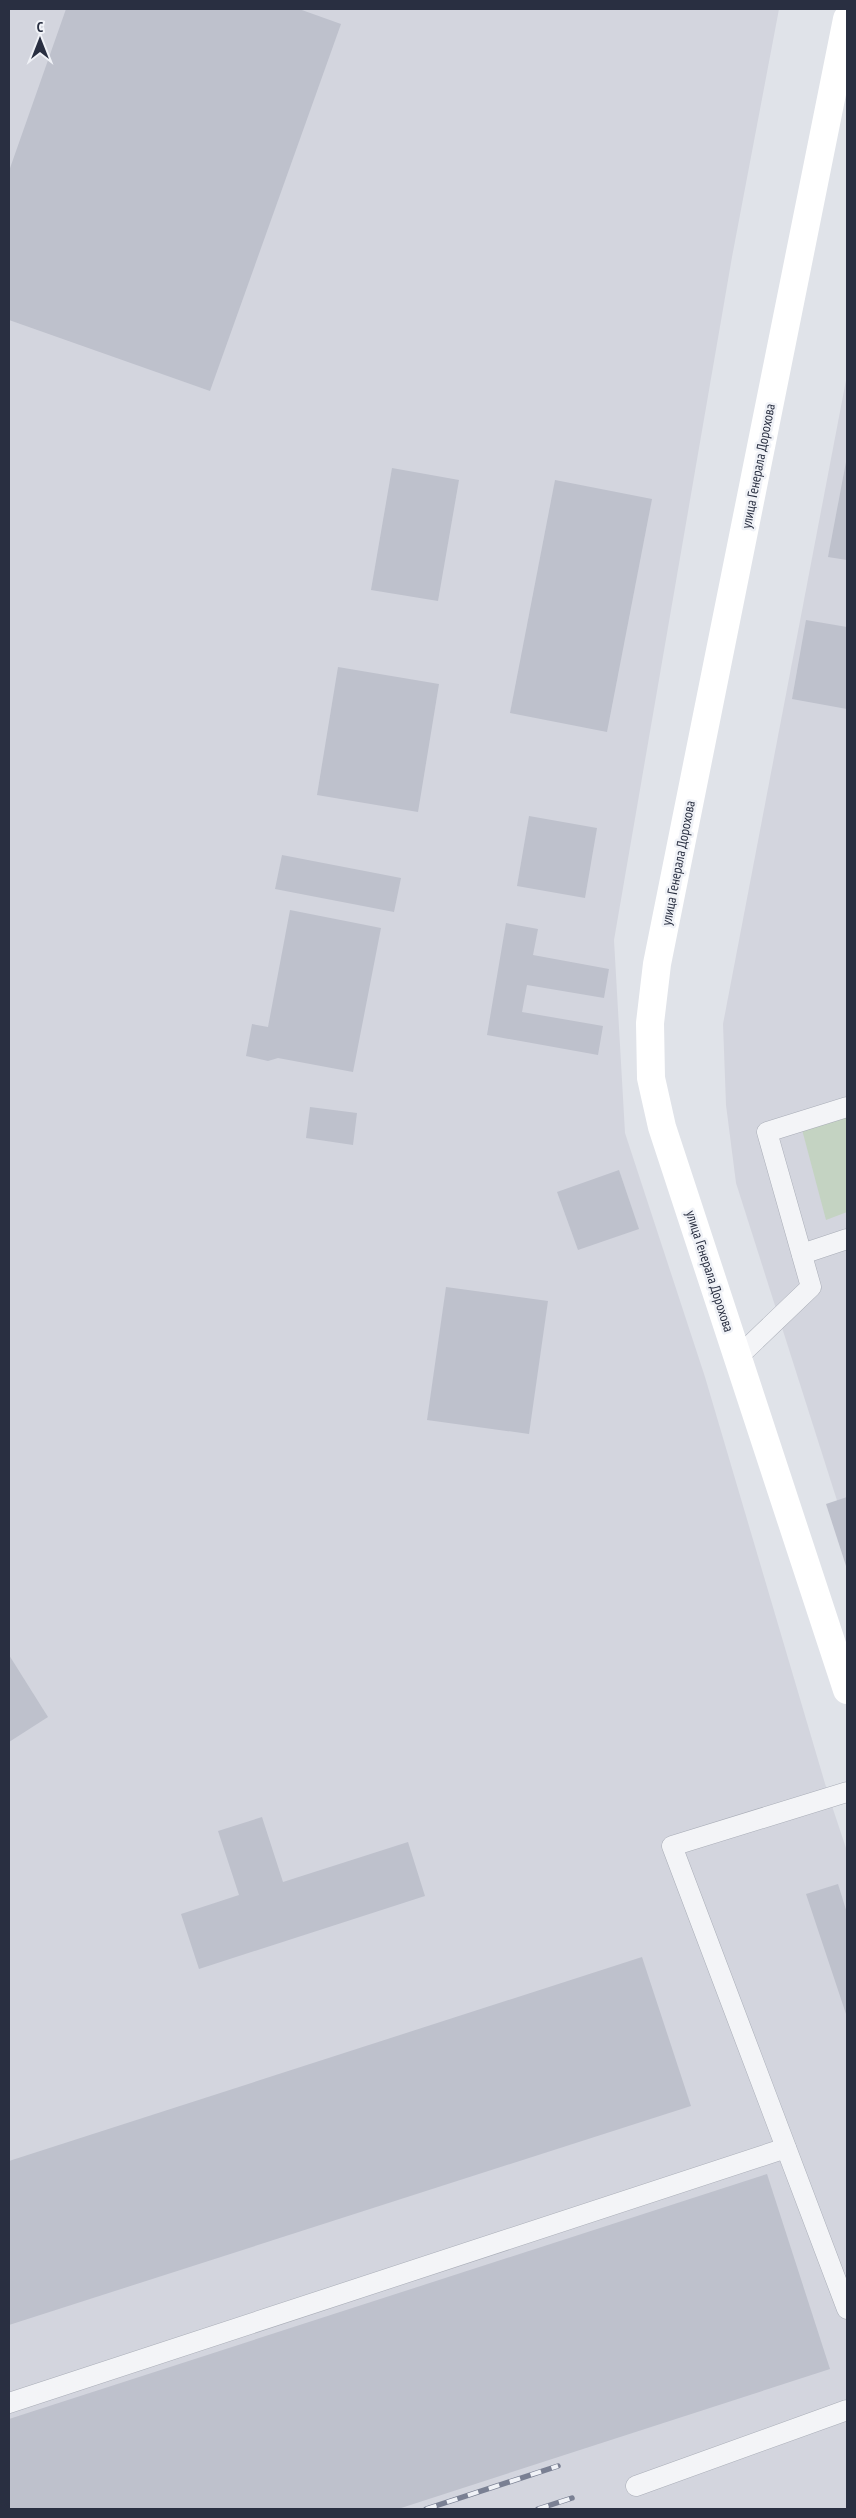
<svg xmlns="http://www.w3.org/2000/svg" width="856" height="2518" font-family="'PT Sans Narrow',sans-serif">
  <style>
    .built { fill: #d3d5de }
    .green { fill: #c4d3c2 }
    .building { fill: #bec1cc }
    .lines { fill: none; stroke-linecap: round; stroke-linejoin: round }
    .lane-casing { stroke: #a9adb7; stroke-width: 21 }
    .lane { stroke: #f3f4f7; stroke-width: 20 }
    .secondary { stroke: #fff; stroke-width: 28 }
    .rail-casing { stroke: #7a8093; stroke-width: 5.5 }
    .rail { stroke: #f0f2f7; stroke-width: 4; stroke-dasharray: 11; stroke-linecap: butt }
    .labels { text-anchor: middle; stroke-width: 5; stroke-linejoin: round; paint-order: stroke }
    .street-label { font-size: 14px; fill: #292f41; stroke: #f0f2f7 }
  </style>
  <rect width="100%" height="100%" fill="#e0e3e9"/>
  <g class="built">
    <path d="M9,9H779L732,257L614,940L625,1133L705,1377L829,1797L847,1851V2509H9Z"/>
    <path d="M847,375V1532L736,1183L726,1105L723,1024Z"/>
  </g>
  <path class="green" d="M847,1107V1212L826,1220L800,1122Z"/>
  <g class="building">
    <path d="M66,9H299L341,24L210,391L9,320V171Z"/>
    <path d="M846,462H847V560L828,557Z"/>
    <path d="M392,468L459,480L438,601L371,590Z"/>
    <path d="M555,480L652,499L607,732L510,713Z"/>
    <path d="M806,620L847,627V709L792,699Z"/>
    <path d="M338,667L439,684L418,812L317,795Z"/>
    <path d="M529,816L597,828L585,898L517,886Z"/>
    <path d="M282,855L401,878L394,912L275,889Z"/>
    <path d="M290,910L381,928L353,1072L278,1058L268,1061L246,1056L252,1024L268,1027Z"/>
    <path d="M506,923L538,929L533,955L609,969L604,998L527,985L522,1012L603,1026L598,1055L487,1035Z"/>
    <path d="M310,1107L357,1113L353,1145L306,1138Z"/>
    <path d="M619,1170L639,1229L578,1250L557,1192Z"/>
    <path d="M446,1287L548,1301L529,1434L427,1420Z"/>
    <path d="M847,1497V1569L826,1504Z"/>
    <path d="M9,1655L48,1717L9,1742Z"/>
    <path d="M262,1817L283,1882L408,1842L425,1896L199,1969L181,1914L239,1895L218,1831Z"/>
    <path d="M838,1884L847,1913V2017L806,1894Z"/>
    <path d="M642,1957L691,2106L9,2325V2161Z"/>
    <path d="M767,2174L830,2369L398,2509H9V2419Z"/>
  </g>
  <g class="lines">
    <g class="lane-casing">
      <g id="lane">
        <path d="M802,1254L847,1239"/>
        <path d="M739,1356L811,1287L767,1132L847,1107"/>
        <path d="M847,1792L672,1846L847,2309"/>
        <path d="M9,2403L786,2148"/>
        <path d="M636,2486L847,2410"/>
      </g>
    </g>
    <use href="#lane" class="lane"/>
    <path class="secondary" d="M847,19L657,964L650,1023L651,1078L662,1127L847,1690"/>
    <g class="rail-casing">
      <g id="rail">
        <path d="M426,2509L558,2466"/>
        <path d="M538,2509L572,2498"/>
      </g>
    </g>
    <use href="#rail" class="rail"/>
  </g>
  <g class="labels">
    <g class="street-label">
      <text transform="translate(758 466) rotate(-79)" y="5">улица Генерала Дорохова</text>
      <text transform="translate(678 863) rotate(-79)" y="5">улица Генерала Дорохова</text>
      <text transform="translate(710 1271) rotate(72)" y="5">улица Генерала Дорохова</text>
    </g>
  </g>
  <rect width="856" height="2518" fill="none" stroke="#292f41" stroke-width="20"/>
  <g transform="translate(40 40)" stroke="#f0f2f7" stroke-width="4" paint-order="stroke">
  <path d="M0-4L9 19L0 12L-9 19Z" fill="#292f41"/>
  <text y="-8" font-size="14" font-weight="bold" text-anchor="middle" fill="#292f41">С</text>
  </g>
</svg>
